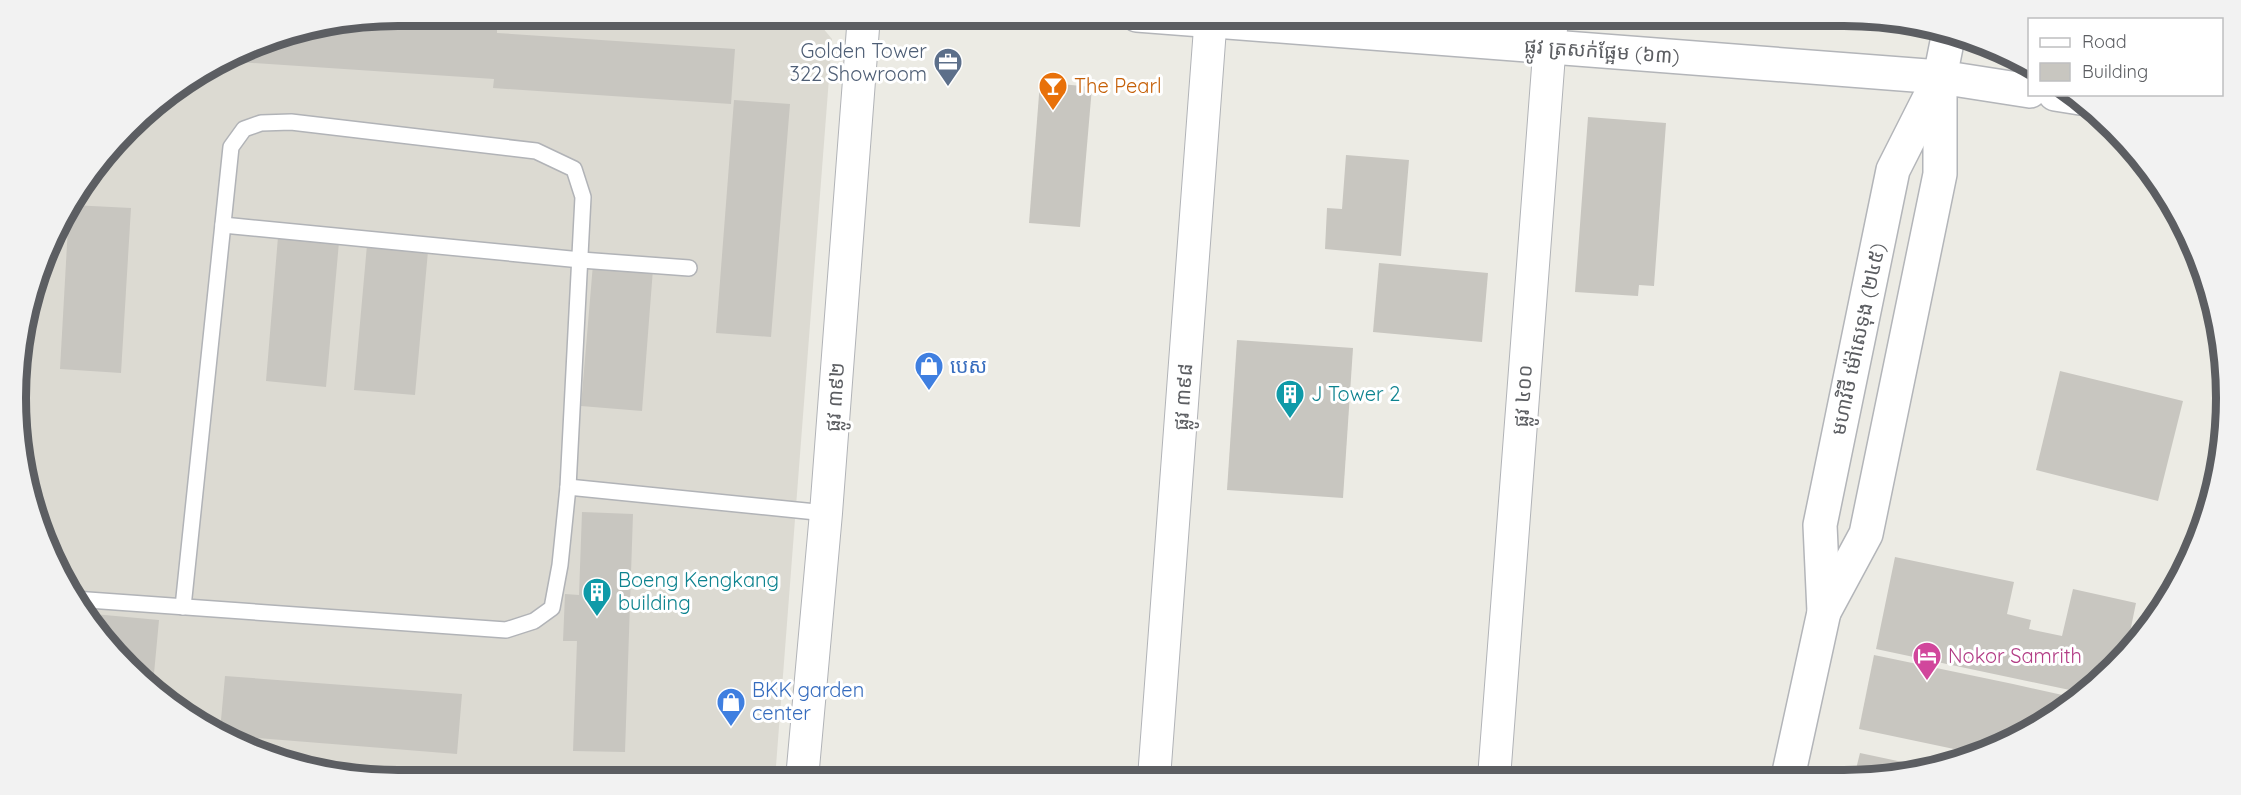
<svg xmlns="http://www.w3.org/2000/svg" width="2241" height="795" font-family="Quicksand,'Noto Sans Khmer',sans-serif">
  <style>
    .education { fill: #dcdad2 }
    .green { fill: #c3e1c4 }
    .building { fill: #c8c6c0 }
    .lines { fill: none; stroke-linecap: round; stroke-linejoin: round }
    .lane-casing { stroke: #b1b3b7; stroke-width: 18 }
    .street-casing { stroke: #b1b3b7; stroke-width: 34 }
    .secondary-casing { stroke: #b3b5b9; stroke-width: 36 }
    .lane { stroke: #fff; stroke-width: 15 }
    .street { stroke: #fff; stroke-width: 32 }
    .secondary { stroke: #fff; stroke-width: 33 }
    .labels { text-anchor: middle; stroke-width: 6; stroke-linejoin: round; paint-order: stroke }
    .service-label { font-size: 20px; fill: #4e5e75; stroke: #fff; text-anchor: end }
    .street-label { font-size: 20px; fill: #5c5e62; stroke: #fff }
    .food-label { font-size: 20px; fill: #c56008; stroke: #fff; text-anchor: start }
    .shop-label { font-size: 20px; fill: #366cbe; stroke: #fff; text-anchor: start }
    .culture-label { font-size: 20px; fill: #0d838f; stroke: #fff; text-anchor: start }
    .hotel-label { font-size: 20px; fill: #b23c85; stroke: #fff; text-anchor: start }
    .rim { fill: none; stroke: #5c5e62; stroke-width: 8 }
  </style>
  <rect width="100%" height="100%" fill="#ecebe4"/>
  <path class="education" d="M398,15H738L817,21L832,39L775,779L397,780L299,767L185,715L80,610L28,496L18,348L55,228L145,110L251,44Z"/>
  <path class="green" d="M35,293L25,445L18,348Z"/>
  <g class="building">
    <path d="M387,17L497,23V33L735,49L731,104L493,88L494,79L223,61L251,44Z"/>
    <path d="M1040,82L1092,87L1080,227L1029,223Z"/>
    <path d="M734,100L790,104L771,337L716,333Z"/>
    <path d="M1588,117L1666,123L1654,286L1639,285L1638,296L1575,292Z"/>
    <path d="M1346,155L1409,160L1401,256L1325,249L1327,208L1342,209Z"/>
    <path d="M72,205L131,208L121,373L60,369L69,209Z"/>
    <path d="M278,237L339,242L326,387L266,381Z"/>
    <path d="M367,245L428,251L415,395L354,390Z"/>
    <path d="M1379,263L1488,273L1482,342L1373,332Z"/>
    <path d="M593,264L653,269L642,411L581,406Z"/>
    <path d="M1237,340L1353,348L1343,498L1227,490Z"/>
    <path d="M2060,371L2183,401L2158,501L2036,470Z"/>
    <path d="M582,512L633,514L625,752L573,751L577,641H563L565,594L579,595Z"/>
    <path d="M1895,557L2014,582L2007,614L2031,620L2029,629L2062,636L2073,589L2136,603L2127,647L2125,649L2120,648L2117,659L2096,685L2084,693L1876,649Z"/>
    <path d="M83,613L159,620L153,684Z"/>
    <path d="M1874,655L2013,684L2076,698L2012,741L1973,753L1859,729Z"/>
    <path d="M225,676L462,694L457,754L231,736L220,731Z"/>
    <path d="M1860,753L1926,767L1894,777H1854Z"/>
  </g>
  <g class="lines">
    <g class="lane-casing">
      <g id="lane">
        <path d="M223,225L581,260L689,268"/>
        <path d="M74,599L506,630L534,621L552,608L560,565L568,487L826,513"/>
        <path d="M183,607L231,147L244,129L261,123L291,122L536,151L574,169L583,197L568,487"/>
      </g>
    </g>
    <g class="street-casing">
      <g id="street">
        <path d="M1154,778L1211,15"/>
        <path d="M1494,778L1552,15"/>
        <path d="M802,779L826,513L864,15"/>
      </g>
    </g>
    <g class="secondary-casing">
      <g id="secondary">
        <path d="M1137,15L1940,77L2030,91"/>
        <path d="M2055,94L2080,98"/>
        <path d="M1824,612L1866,534L1940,174V77L1949,32"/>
        <path d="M1788,777L1824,612L1820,525L1893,170L1940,77"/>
      </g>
    </g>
    <use href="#lane" class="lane"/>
    <use href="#street" class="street"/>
    <use href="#secondary" class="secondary"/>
  </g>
  <defs>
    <g id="office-pin" transform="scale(1.5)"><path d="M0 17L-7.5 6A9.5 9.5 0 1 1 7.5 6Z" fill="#5c6f8a" stroke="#fff"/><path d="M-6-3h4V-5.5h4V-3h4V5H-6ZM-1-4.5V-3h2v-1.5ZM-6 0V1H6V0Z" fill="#fff"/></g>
    <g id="bar-pin" transform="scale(1.5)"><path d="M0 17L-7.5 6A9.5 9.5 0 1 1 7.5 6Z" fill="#e8710a" stroke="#fff"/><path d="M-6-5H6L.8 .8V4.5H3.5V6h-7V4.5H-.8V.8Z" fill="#fff"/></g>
    <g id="shop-pin" transform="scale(1.5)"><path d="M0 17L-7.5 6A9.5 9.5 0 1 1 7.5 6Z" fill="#3f7fe0" stroke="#fff"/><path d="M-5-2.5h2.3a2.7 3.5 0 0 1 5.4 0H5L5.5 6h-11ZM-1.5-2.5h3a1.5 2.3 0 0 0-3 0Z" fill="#fff"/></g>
    <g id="building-pin" transform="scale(1.5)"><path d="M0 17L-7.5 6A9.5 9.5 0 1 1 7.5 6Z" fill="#0f9aa8" stroke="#fff"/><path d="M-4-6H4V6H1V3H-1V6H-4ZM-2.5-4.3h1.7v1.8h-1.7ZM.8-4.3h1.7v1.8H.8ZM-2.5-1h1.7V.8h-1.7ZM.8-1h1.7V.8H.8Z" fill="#fff"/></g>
    <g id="hotel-pin" transform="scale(1.5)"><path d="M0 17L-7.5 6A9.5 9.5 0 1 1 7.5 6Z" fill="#d1479c" stroke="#fff"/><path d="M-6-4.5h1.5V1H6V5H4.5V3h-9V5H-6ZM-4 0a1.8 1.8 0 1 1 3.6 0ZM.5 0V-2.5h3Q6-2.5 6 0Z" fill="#fff"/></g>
  </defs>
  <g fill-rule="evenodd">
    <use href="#office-pin" x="948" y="62"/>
    <use href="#bar-pin" x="1053" y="86"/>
    <use href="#shop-pin" x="929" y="366"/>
    <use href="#building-pin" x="1290" y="394"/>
    <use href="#building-pin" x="597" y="592"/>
    <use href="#hotel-pin" x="1927" y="656"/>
    <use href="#shop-pin" x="731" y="702"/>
  </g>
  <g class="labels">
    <g class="service-label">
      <text x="927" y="58">Golden Tower<tspan x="927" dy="23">322 Showroom</tspan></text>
    </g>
    <g class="street-label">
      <text transform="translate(1602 51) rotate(4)" y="7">ផ្លូវ ត្រសក់ផ្អែម (៦៣)</text>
      <text transform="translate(1858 339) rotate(-78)" y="7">មហាវិថី ម៉ៅសេទុង (២៤៥)</text>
      <text transform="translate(1523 396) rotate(-86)" y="7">ផ្លូវ ៤០០</text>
      <text transform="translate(835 397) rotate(-86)" y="7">ផ្លូវ ៣៩២</text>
      <text transform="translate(1183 397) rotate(-86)" y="7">ផ្លូវ ៣៩៨</text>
    </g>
    <g class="food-label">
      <text x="1074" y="93">The Pearl</text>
    </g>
    <g class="shop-label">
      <text x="950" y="373">បេស</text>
      <text x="752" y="697">BKK garden<tspan x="752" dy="23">center</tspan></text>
    </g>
    <g class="culture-label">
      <text x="1311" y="401">J Tower 2</text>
      <text x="618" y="587">Boeng Kengkang<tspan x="618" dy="23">building</tspan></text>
    </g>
    <g class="hotel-label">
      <text x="1948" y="663">Nokor Samrith</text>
    </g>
  </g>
  <path d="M0 0H2241V795H0ZM398 26H1844A372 372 0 0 1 2216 398V398A372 372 0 0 1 1844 770H398A372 372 0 0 1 26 398V398A372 372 0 0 1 398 26Z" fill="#f2f2f2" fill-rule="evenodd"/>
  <path class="rim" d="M398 26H1844A372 372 0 0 1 2216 398V398A372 372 0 0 1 1844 770H398A372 372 0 0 1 26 398V398A372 372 0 0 1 398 26Z"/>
  <rect x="2028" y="18" width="195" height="78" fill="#ffffff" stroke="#bebfc0" stroke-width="1.5"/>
  <rect x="2040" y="38" width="30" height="9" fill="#ffffff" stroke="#bebfc0" stroke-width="1.5"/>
  <text x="2082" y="48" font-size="18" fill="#5c5e62">Road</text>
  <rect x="2040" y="63" width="30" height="18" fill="#c8c6c0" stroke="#bebfc0" stroke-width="1.5"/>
  <text x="2082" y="78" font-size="18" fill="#5c5e62">Building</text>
</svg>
